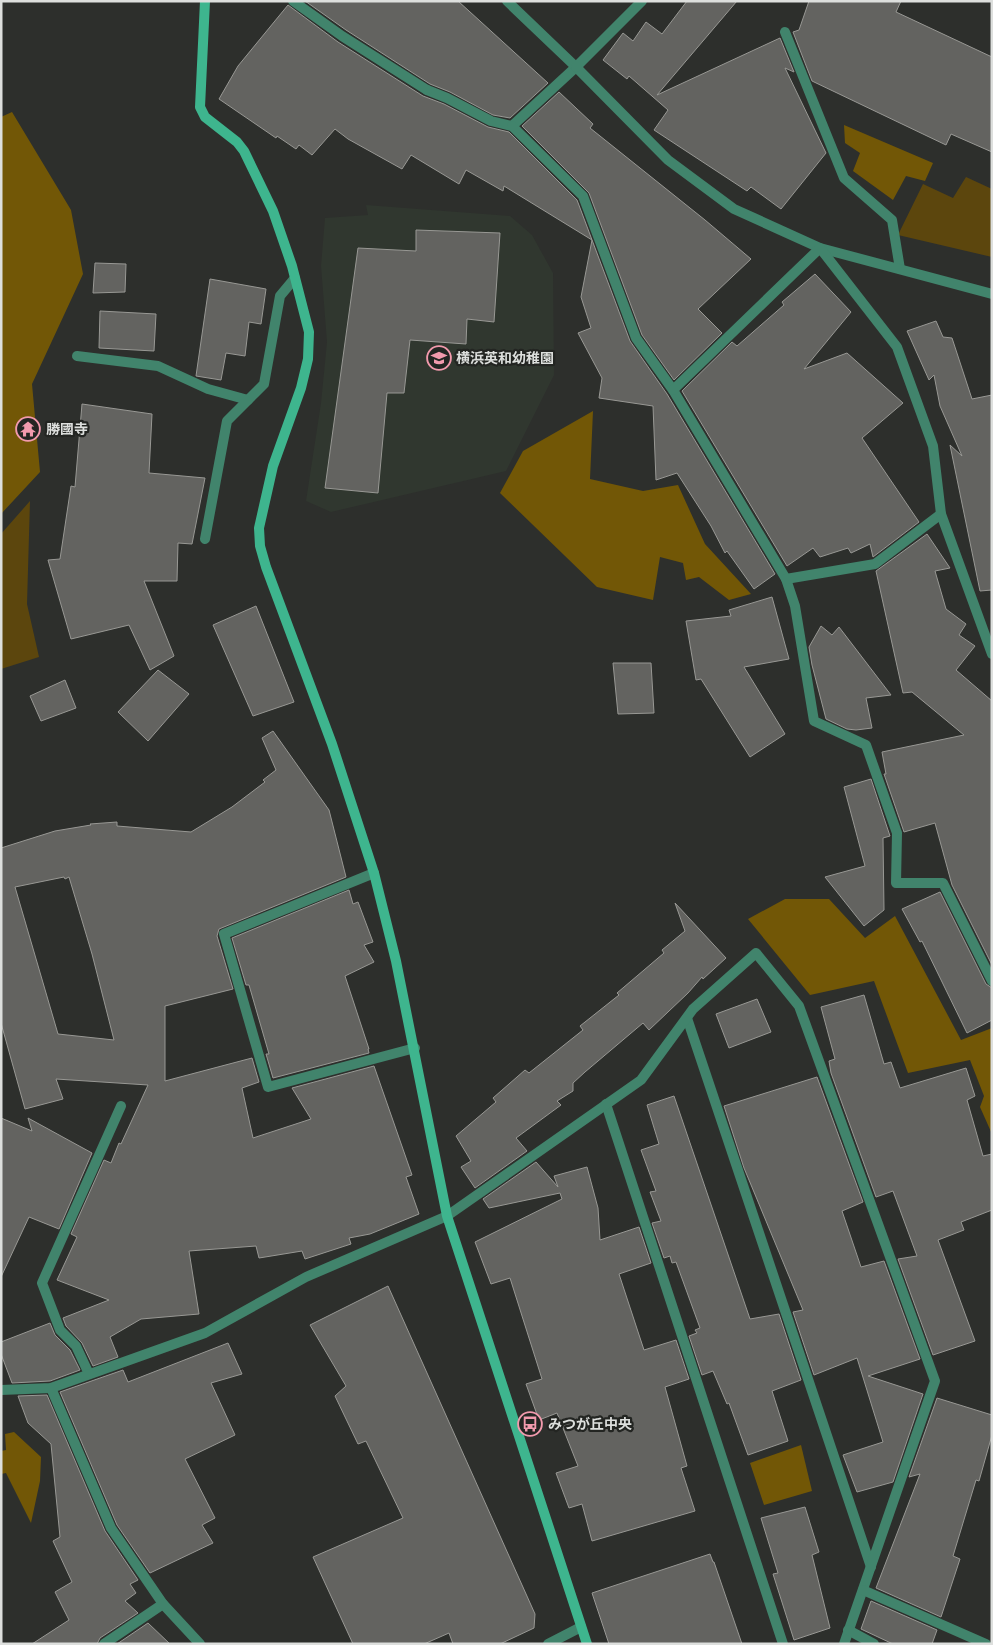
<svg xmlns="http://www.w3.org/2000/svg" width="993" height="1645" font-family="Overpass,'Noto Sans JP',sans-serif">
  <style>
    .built { fill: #30372f }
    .green { fill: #5c460d }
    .forest { fill: #725706 }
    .building { fill: #636360; stroke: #989894; fill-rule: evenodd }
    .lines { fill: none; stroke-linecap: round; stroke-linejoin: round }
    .lane { stroke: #41846c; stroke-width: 10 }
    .street { stroke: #41846c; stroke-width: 10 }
    .secondary { stroke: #3eb58e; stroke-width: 10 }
    .labels { text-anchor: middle; stroke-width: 4.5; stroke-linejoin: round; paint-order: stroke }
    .poi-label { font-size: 14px; font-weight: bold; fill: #dddfdd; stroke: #232522; text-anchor: start }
  </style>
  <rect width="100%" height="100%" fill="#2d2f2c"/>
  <path class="built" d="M366,205L510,216L532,235L553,273L554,375L506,471L331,512L306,501L321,403L327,342L321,266L325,218L368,215Z"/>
  <g class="green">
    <path d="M966,177L992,189V257L898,235L923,184L953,198Z"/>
    <path d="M30,501L27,604L39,657L1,669V534Z"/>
  </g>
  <g class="forest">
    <path d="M12,112L71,210L83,274L32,384L40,472L1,514V117Z"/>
    <path d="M844,125L933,163L925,181L906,176L893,200L853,171L860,153L845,143Z"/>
    <path d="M593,411L590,479L643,491L678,485L705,544L751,594L729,600L699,577L686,580L683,563L660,557L653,600L597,587L500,493L523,451Z"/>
    <path d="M785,899H829L865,938L895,916L961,1040L992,1028V1134L980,1107L984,1096L970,1060L908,1073L874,981L810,995L748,919Z"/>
    <path d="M14,1432L41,1457L40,1481L31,1523L6,1473L1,1474V1451L6,1450L5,1434Z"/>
    <path d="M801,1445L812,1491L764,1505L750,1463Z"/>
  </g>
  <g class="building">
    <path d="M305,1H458L548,83L510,118L493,115L450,92L430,84L346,30Z"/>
    <path d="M687,1H737L657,95L780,38L794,72L785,68L826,153L781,209L751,187L747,191L654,130L668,110L629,76L627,79L603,60L623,33L633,41L646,22L662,34Z"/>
    <path d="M809,1H901L896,12L992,57V152L951,134L946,145L812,81L793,32L799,30Z"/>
    <path d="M288,5L338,42L423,96L444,104L488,127L509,132L577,200L630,341L667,394L775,574L754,589L727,551L725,553L711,526L677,473L656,480L653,406L599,398L602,378L578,333L591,328L581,297L592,240L504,186L503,191L466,170L459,184L411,155L402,169L348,139L335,129L312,155L299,145L296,149L277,136L276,138L219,99L238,66Z"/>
    <path d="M559,92L593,124L590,128L705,220L751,259L698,309L722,333L674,380L642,335L589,193L522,126Z"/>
    <path d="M416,230L500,233L494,322L467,319L466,344L410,340L404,393H387L378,493L325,488L358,248L416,251Z"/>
    <path d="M95,263L126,264L125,292L93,293Z"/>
    <path d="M815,274L851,312L804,369L847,353L903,403L862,438L919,522L873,557L870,544L851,553L848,548L820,557L813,548L787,566L682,391L732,342L737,346L784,305L782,302Z"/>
    <path d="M210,279L266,289L261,324L249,322L245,356L226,353L221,380L196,376Z"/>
    <path d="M100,311L156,314L154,351L99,348Z"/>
    <path d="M936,321L943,337L952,338L972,399L992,395V590L980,591L950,445L962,456L940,406L934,375L929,380L907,331Z"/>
    <path d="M82,404L152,414L149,473L205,478L192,544L178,543L177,581H144L174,656L150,670L129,625L71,639L48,560L60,559L71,486L75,487Z"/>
    <path d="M927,534L950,568L935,571L946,609L966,624L959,635L975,646L956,670L992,701V965L952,885L935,823L904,832L884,774H886L882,752L964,735L912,692L903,693L876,571Z"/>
    <path d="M772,597L789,659L744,667L785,734L750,757L701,679L696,680L686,621L731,616L729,610Z"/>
    <path d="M256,606L294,702L253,716L213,625Z"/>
    <path d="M821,626L832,635L839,627L891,695L866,698L872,728L856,730L847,729L826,719L812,665L809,647Z"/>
    <path d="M613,663H651L654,713L618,714Z"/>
    <path d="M158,670L189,694L148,741L118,712Z"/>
    <path d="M65,680L76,708L41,721L30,696Z"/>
    <path d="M273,731L329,810L346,877L219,929L217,936L233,989L165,1006V1081L252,1058L259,1082L242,1088L253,1138L311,1119L292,1088L374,1066L412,1175L406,1177L419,1214L370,1234L349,1238L351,1244L305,1259L302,1251L259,1258L256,1246L189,1251L199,1314L141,1319L110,1337L118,1357L93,1366L82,1343L66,1326L63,1318L109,1300L57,1280L77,1237L71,1234L104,1160L111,1163L119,1143L121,1144L148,1085L56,1079L63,1099L25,1109L1,1023V848L55,831L91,825L90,824L117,822V826L191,832L232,807L265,782L263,780L276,770L262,738ZM64,877L65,879L69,877L92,954L114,1040L58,1034L15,887Z"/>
    <path d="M871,779L890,836L883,838L884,910L864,926L825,877L865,866L844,787Z"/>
    <path d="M349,890L353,904L358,902L373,942L364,945L374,962L345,976L369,1049H368L369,1053L273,1078L266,1054H269L249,985H246L232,938Z"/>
    <path d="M940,892L986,984L992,988V1020L967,1033L922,941L920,942L902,909Z"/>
    <path d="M675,903L726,958L703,979L702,977L688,993L649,1030L643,1023L585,1072L573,1083V1091L557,1101L561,1105L516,1138L527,1151L475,1188L461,1167L471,1161L456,1136L496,1102L493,1098L525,1070L529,1073L583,1030L580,1026L619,995L617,993L664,953L662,950L685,931Z"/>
    <path d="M864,995L884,1064L891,1062L900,1088L966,1068L975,1096L967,1100L983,1156L992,1154V1210L961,1222L964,1230L938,1240L975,1341L933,1355L898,1259L917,1256L893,1191L876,1197L831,1073L829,1061L835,1059L821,1007Z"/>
    <path d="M757,999L771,1032L729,1048L716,1014Z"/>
    <path d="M817,1077L863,1202L842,1211L861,1267L884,1261L920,1359L868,1376L923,1394L893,1482L857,1492L843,1455L883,1442L857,1358L814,1375L793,1312L803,1310L744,1168L724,1106Z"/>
    <path d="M674,1096L750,1319L779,1314L801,1380L772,1391L788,1441L748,1455L729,1403L727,1404L713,1371L702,1375L689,1336L697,1333L695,1330L700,1328L676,1262L672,1263L670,1256L664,1258L652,1223L661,1221L650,1192L656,1191L641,1150L659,1144L647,1105Z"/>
    <path d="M1,1118L32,1131L28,1118L92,1153L59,1229L29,1217L1,1277Z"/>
    <path d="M536,1162L558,1187L554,1176L587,1167L598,1208L600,1240L639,1227L651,1263L619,1274L644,1350L676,1340L689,1379L665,1387L687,1466L681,1468L695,1511L592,1541L582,1504L569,1508L556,1473L578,1466L557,1413L539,1420L526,1384L542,1379L510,1278L491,1284L475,1242L562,1199L560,1193L489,1208L483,1199Z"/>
    <path d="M388,1286L535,1614L534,1628L500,1644H453L449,1633L424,1644H353L313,1557L403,1518L366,1441L358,1444L335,1396L346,1386L310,1325Z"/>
    <path d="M50,1323L55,1335L70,1350L80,1370L50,1381L12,1383L1,1354V1342Z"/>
    <path d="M228,1343L242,1374L211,1383L235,1435L185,1459L215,1518L202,1525L213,1543L150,1573L117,1525L60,1392L123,1370L128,1382Z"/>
    <path d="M47,1395L105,1531L138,1580L130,1584L136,1593L125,1601L138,1613L100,1638L97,1644H32L69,1620L55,1592L72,1582L53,1541L60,1537L51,1444L28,1423L18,1396Z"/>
    <path d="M937,1398L992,1415V1435L979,1481L976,1480L953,1556L960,1559L941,1617L876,1588L920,1474L909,1477Z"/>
    <path d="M805,1507L819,1552L812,1555L830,1628L794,1640L773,1574L778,1573L761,1518Z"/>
    <path d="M710,1554L713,1562H714L742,1644H609L592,1593Z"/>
    <path d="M871,1601L937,1630L932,1644H893L861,1629Z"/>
    <path d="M148,1623L170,1644H117Z"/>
  </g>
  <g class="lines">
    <g class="lane">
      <path d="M785,32L844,178L892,220L900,269"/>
      <path d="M427,90L447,98L491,121L512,126L576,67"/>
      <path d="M512,126L583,196L636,338L673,390L786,579L795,606L814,721L866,745L897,833L896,883H943L992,981"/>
      <path d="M77,356L158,366L208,389L248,400"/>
      <path d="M205,539L227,421L264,384L280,296L295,278"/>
      <path d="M786,579L875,564L941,514"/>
      <path d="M89,1374L76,1346L60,1330L42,1283L121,1106"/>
      <path d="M104,1644L163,1604"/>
    </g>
    <g class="street">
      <path d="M293,1L342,36L427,90"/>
      <path d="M507,1L576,67L668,160L734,209L820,248L992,294"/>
      <path d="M576,67L642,1"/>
      <path d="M673,390L820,248L897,347L933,446L941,514L992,654"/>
      <path d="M374,873L224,934L268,1087L415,1048"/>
      <path d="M687,1018L871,1567"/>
      <path d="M606,1104L783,1644"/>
      <path d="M51,1388L111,1528L163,1604L200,1644"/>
      <path d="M1,1390L51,1388L205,1333L306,1277L447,1216L641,1080L693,1009L756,953L799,1006L935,1381L844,1644"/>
      <path d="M863,1590L986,1644"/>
      <path d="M848,1630L874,1644"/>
      <path d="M548,1644L581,1627"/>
    </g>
    <path class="secondary" d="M205,1L200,107L205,117L237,142L244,151L273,211L292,266L309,332L308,359L301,388L273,466L259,528L260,546L266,567L332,744L374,873L396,961L447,1216L587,1644"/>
  </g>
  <defs>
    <g id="school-ring" transform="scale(1.25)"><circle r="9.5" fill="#232522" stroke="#f29aad" stroke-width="1.5"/><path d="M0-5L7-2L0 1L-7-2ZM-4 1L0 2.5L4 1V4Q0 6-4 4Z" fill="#f29aad"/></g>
    <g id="temple-ring" transform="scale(1.25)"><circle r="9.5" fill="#232522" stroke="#f29aad" stroke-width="1.5"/><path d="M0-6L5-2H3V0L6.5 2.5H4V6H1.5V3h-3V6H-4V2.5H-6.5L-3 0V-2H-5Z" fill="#f29aad"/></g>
    <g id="bus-ring" transform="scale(1.25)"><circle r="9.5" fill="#232522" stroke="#f29aad" stroke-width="1.5"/><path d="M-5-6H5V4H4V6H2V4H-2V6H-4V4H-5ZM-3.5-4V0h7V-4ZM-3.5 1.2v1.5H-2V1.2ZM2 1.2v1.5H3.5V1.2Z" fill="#f29aad"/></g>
  </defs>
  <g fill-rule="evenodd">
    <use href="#school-ring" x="439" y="358"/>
    <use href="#temple-ring" x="28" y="429"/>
    <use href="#bus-ring" x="530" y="1424"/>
  </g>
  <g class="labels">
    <g class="poi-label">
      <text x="456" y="363">横浜英和幼稚園</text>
      <text x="46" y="434">勝國寺</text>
      <text x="548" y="1429">みつが丘中央</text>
    </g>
  </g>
  <rect width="993" height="1645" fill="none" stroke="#dddfdd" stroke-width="5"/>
</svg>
